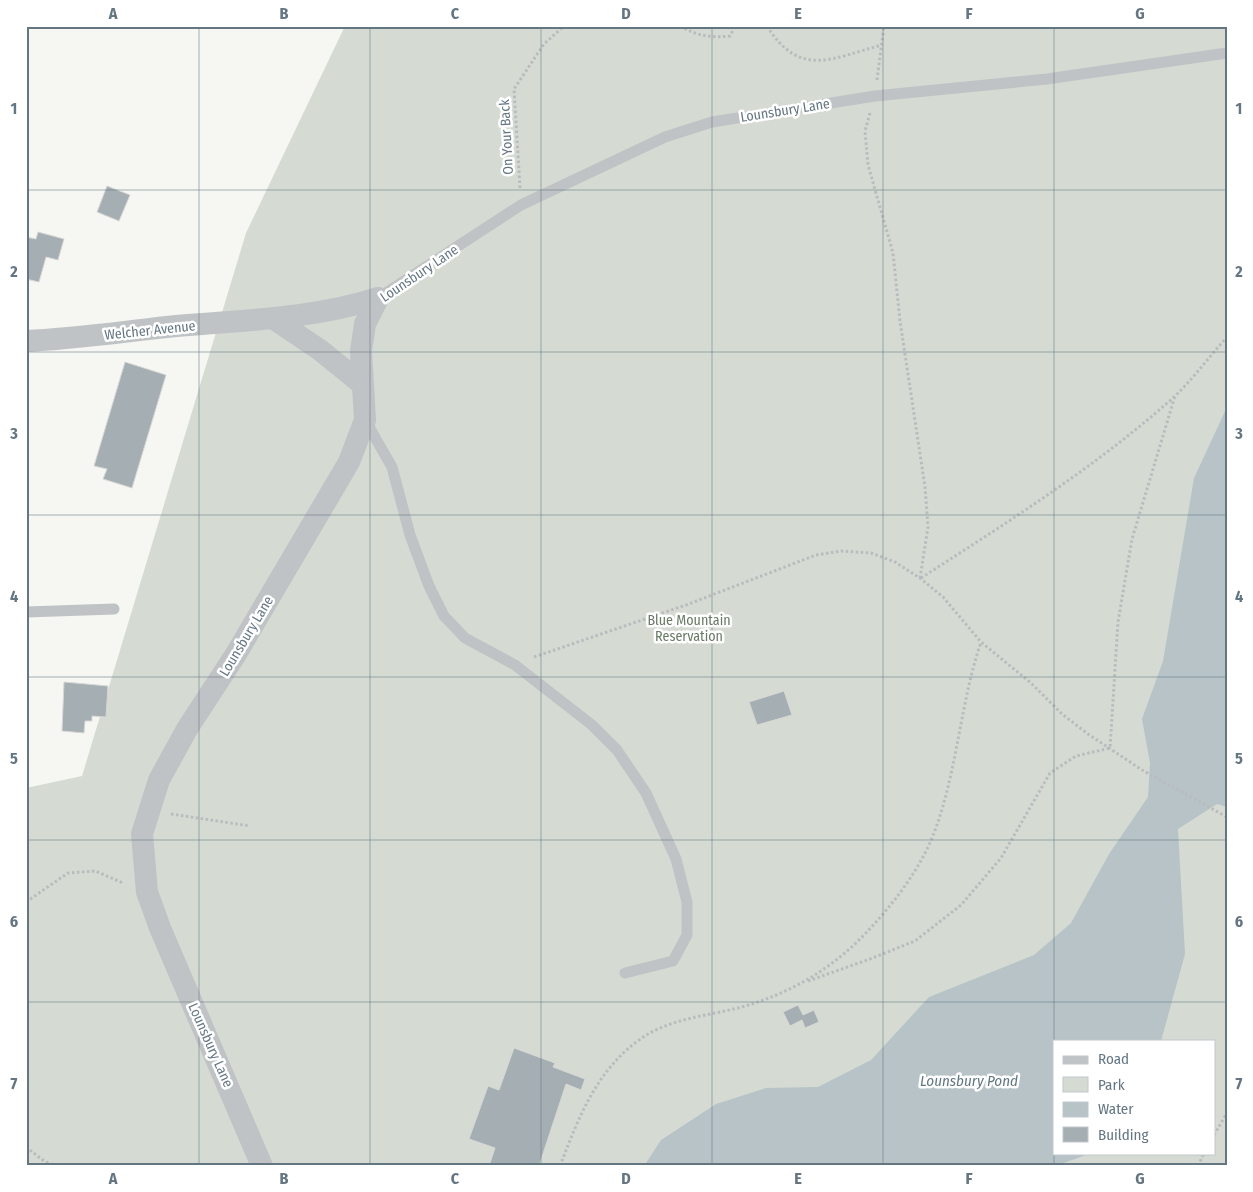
<svg xmlns="http://www.w3.org/2000/svg" width="1253" height="1192" font-family="'Fira Sans Condensed',sans-serif">
  <style>
    .green { fill: #d5dbd2; fill-rule: evenodd }
    .water { fill: #b7c3c7 }
    .building { fill: #a5aeb3; stroke: #d7d7d5 }
    .lines { fill: none; stroke-linecap: round; stroke-linejoin: round }
    .path { stroke: #b9bcbe; stroke-width: 3; stroke-dasharray: 2.5 2.5; stroke-linecap: butt }
    .lane { stroke: #bfc3c6; stroke-width: 11 }
    .street { stroke: #bfc3c6; stroke-width: 22 }
    .grid { fill: none; stroke: #657683; stroke-width: 1; stroke-opacity: 0.55 }
    .labels { text-anchor: middle; stroke-width: 5; stroke-linejoin: round; paint-order: stroke }
    .street-label { font-size: 14px; fill: #657683; stroke: #fff }
    .park-label { font-size: 14px; fill: #697a64; stroke: #fff }
    .water-label { font-size: 15px; font-style: italic; fill: #61777f; stroke: #fff }
    .neatline { fill: none; stroke: #657683; stroke-width: 2 }
    .grid-label { font-size: 16px; text-anchor: middle; font-weight: bold; fill: #657683 }
  </style>
  <rect width="100%" height="100%" fill="#f6f6f2"/>
  <path class="green" d="M345,26H1227V1166H26V788L82,776L246,233ZM1054,1041H1214V1153H1054Z"/>
  <path class="water" d="M1227,407V807L1217,804L1178,829L1185,954L1161,1041H1054V1153H1092L1055,1166H644L661,1140L716,1104L766,1088L818,1087L871,1060L929,997L1034,955L1071,923L1109,854L1148,797L1150,763L1142,719L1163,661L1194,478Z"/>
  <g class="building">
    <path d="M107,186L130,195L119,221L97,212Z"/>
    <path d="M38,232L64,239L58,260L46,257L39,282L26,279V237L36,239Z"/>
    <path d="M125,362L166,375L132,488L103,479L107,469L94,466Z"/>
    <path d="M64,682L108,686L106,717L92,716V721H85L84,733L62,731Z"/>
    <path d="M784,691L792,715L757,725L749,702Z"/>
    <path d="M798,1005L803,1015L814,1010L819,1022L805,1028L802,1020L790,1026L783,1012Z"/>
    <path d="M514,1048L555,1063L553,1067L585,1079L581,1090L566,1084L539,1166H489L495,1148L469,1139L488,1086L499,1090Z"/>
  </g>
  <g class="lines">
    <g class="path">
      <path d="M646,26H671"/>
      <path d="M680,26C697,36 711,38 730,36L735,26"/>
      <path d="M767,26C800,79 832,58 882,45"/>
      <path d="M877,80L884,26"/>
      <path d="M870,113L865,131L868,165L893,253L900,321L925,487L928,527L920,578"/>
      <path d="M520,188L514,89L544,44L564,26"/>
      <path d="M921,578C1008,522 1097,466 1174,397C1193,379 1209,357 1227,337"/>
      <path d="M534,657L686,605L816,555L841,551L871,553L895,562L920,578L943,597L981,642L1031,683L1062,714L1088,734L1142,770L1227,817"/>
      <path d="M171,814L250,826"/>
      <path d="M26,902L68,873L95,871L123,883"/>
      <path d="M808,981L870,959L915,941L961,905L1001,858L1050,773L1076,756L1110,748L1118,622L1132,539L1175,396"/>
      <path d="M1214,1135L1227,1113"/>
      <path d="M26,1147L44,1161L55,1166"/>
      <path d="M560,1166C578,1119 596,1071 639,1040C668,1019 705,1016 738,1008C787,995 829,971 864,935C891,907 920,870 934,833C957,773 960,704 981,642"/>
      <path d="M1198,1166L1204,1153"/>
    </g>
    <g class="lane">
      <path d="M378,298L521,205L665,137L712,122L875,96L1047,79L1227,53"/>
      <path d="M365,420L392,467L410,535L429,586L444,616L465,638L515,665L592,725L617,750L646,793L676,859L687,902V935L673,961L625,973"/>
      <path d="M26,612L114,609"/>
    </g>
    <g class="street">
      <path d="M274,319L320,350L362,384"/>
      <path d="M26,341C73,339 120,332 167,327C238,320 309,320 378,298"/>
      <path d="M262,1166L160,928L147,892L142,834L159,780L187,729L236,654L349,462L365,420L361,351L365,324L378,298"/>
    </g>
  </g>
  <path class="grid" d="M199,26V1166M370,26V1166M541,26V1166M712,26V1166M883,26V1166M1054,26V1041M26,190H1227M26,352H1227M26,515H1227M26,677H1227M26,840H1227M26,1002H1227M1054,1153V1166"/>
  <g class="labels">
    <g class="street-label">
      <text transform="translate(785 110) rotate(-9)" y="5">Lounsbury Lane</text>
      <text transform="translate(506 137) rotate(-93)" y="5">On Your Back</text>
      <text transform="translate(419 273) rotate(-34)" y="5">Lounsbury Lane</text>
      <text transform="translate(150 330) rotate(-6)" y="5">Welcher Avenue</text>
      <text transform="translate(246 636) rotate(-59)" y="5">Lounsbury Lane</text>
      <text transform="translate(211 1045) rotate(66)" y="5">Lounsbury Lane</text>
    </g>
    <g class="park-label">
      <text x="689" y="625">Blue Mountain<tspan x="689" dy="16">Reservation</tspan></text>
    </g>
    <g class="water-label">
      <text x="969" y="1086">Lounsbury Pond</text>
    </g>
  </g>
  <rect width="1253" height="1192" fill="none" stroke="#ffffff" stroke-width="55"/>
  <rect x="1053" y="1040" width="162" height="115" fill="#ffffff" stroke="#c1c8cd"/>
  <rect x="1063" y="1056" width="25" height="8" fill="#bfc3c6" stroke="#c1c8cd"/>
  <text x="1098" y="1064" font-size="15" fill="#657683">Road</text>
  <rect x="1063" y="1077" width="25" height="15" fill="#d5dbd2" stroke="#c1c8cd"/>
  <text x="1098" y="1090" font-size="15" fill="#657683">Park</text>
  <rect x="1063" y="1102" width="25" height="15" fill="#b7c3c7" stroke="#c1c8cd"/>
  <text x="1098" y="1114" font-size="15" fill="#657683">Water</text>
  <rect x="1063" y="1127" width="25" height="15" fill="#a5aeb3" stroke="#c1c8cd"/>
  <text x="1098" y="1140" font-size="15" fill="#657683">Building</text>
  <rect x="28" y="28" width="1198" height="1136" class="neatline"/>
  <g class="grid-label">
    <text x="113" y="19">A</text>
    <text x="284" y="19">B</text>
    <text x="455" y="19">C</text>
    <text x="626" y="19">D</text>
    <text x="798" y="19">E</text>
    <text x="969" y="19">F</text>
    <text x="1140" y="19">G</text>
    <text x="14" y="114">1</text>
    <text x="1239" y="114">1</text>
    <text x="14" y="277">2</text>
    <text x="1239" y="277">2</text>
    <text x="14" y="439">3</text>
    <text x="1239" y="439">3</text>
    <text x="14" y="602">4</text>
    <text x="1239" y="602">4</text>
    <text x="14" y="764">5</text>
    <text x="1239" y="764">5</text>
    <text x="14" y="927">6</text>
    <text x="1239" y="927">6</text>
    <text x="14" y="1089">7</text>
    <text x="1239" y="1089">7</text>
    <text x="113" y="1184">A</text>
    <text x="284" y="1184">B</text>
    <text x="455" y="1184">C</text>
    <text x="626" y="1184">D</text>
    <text x="798" y="1184">E</text>
    <text x="969" y="1184">F</text>
    <text x="1140" y="1184">G</text>
  </g>
</svg>
